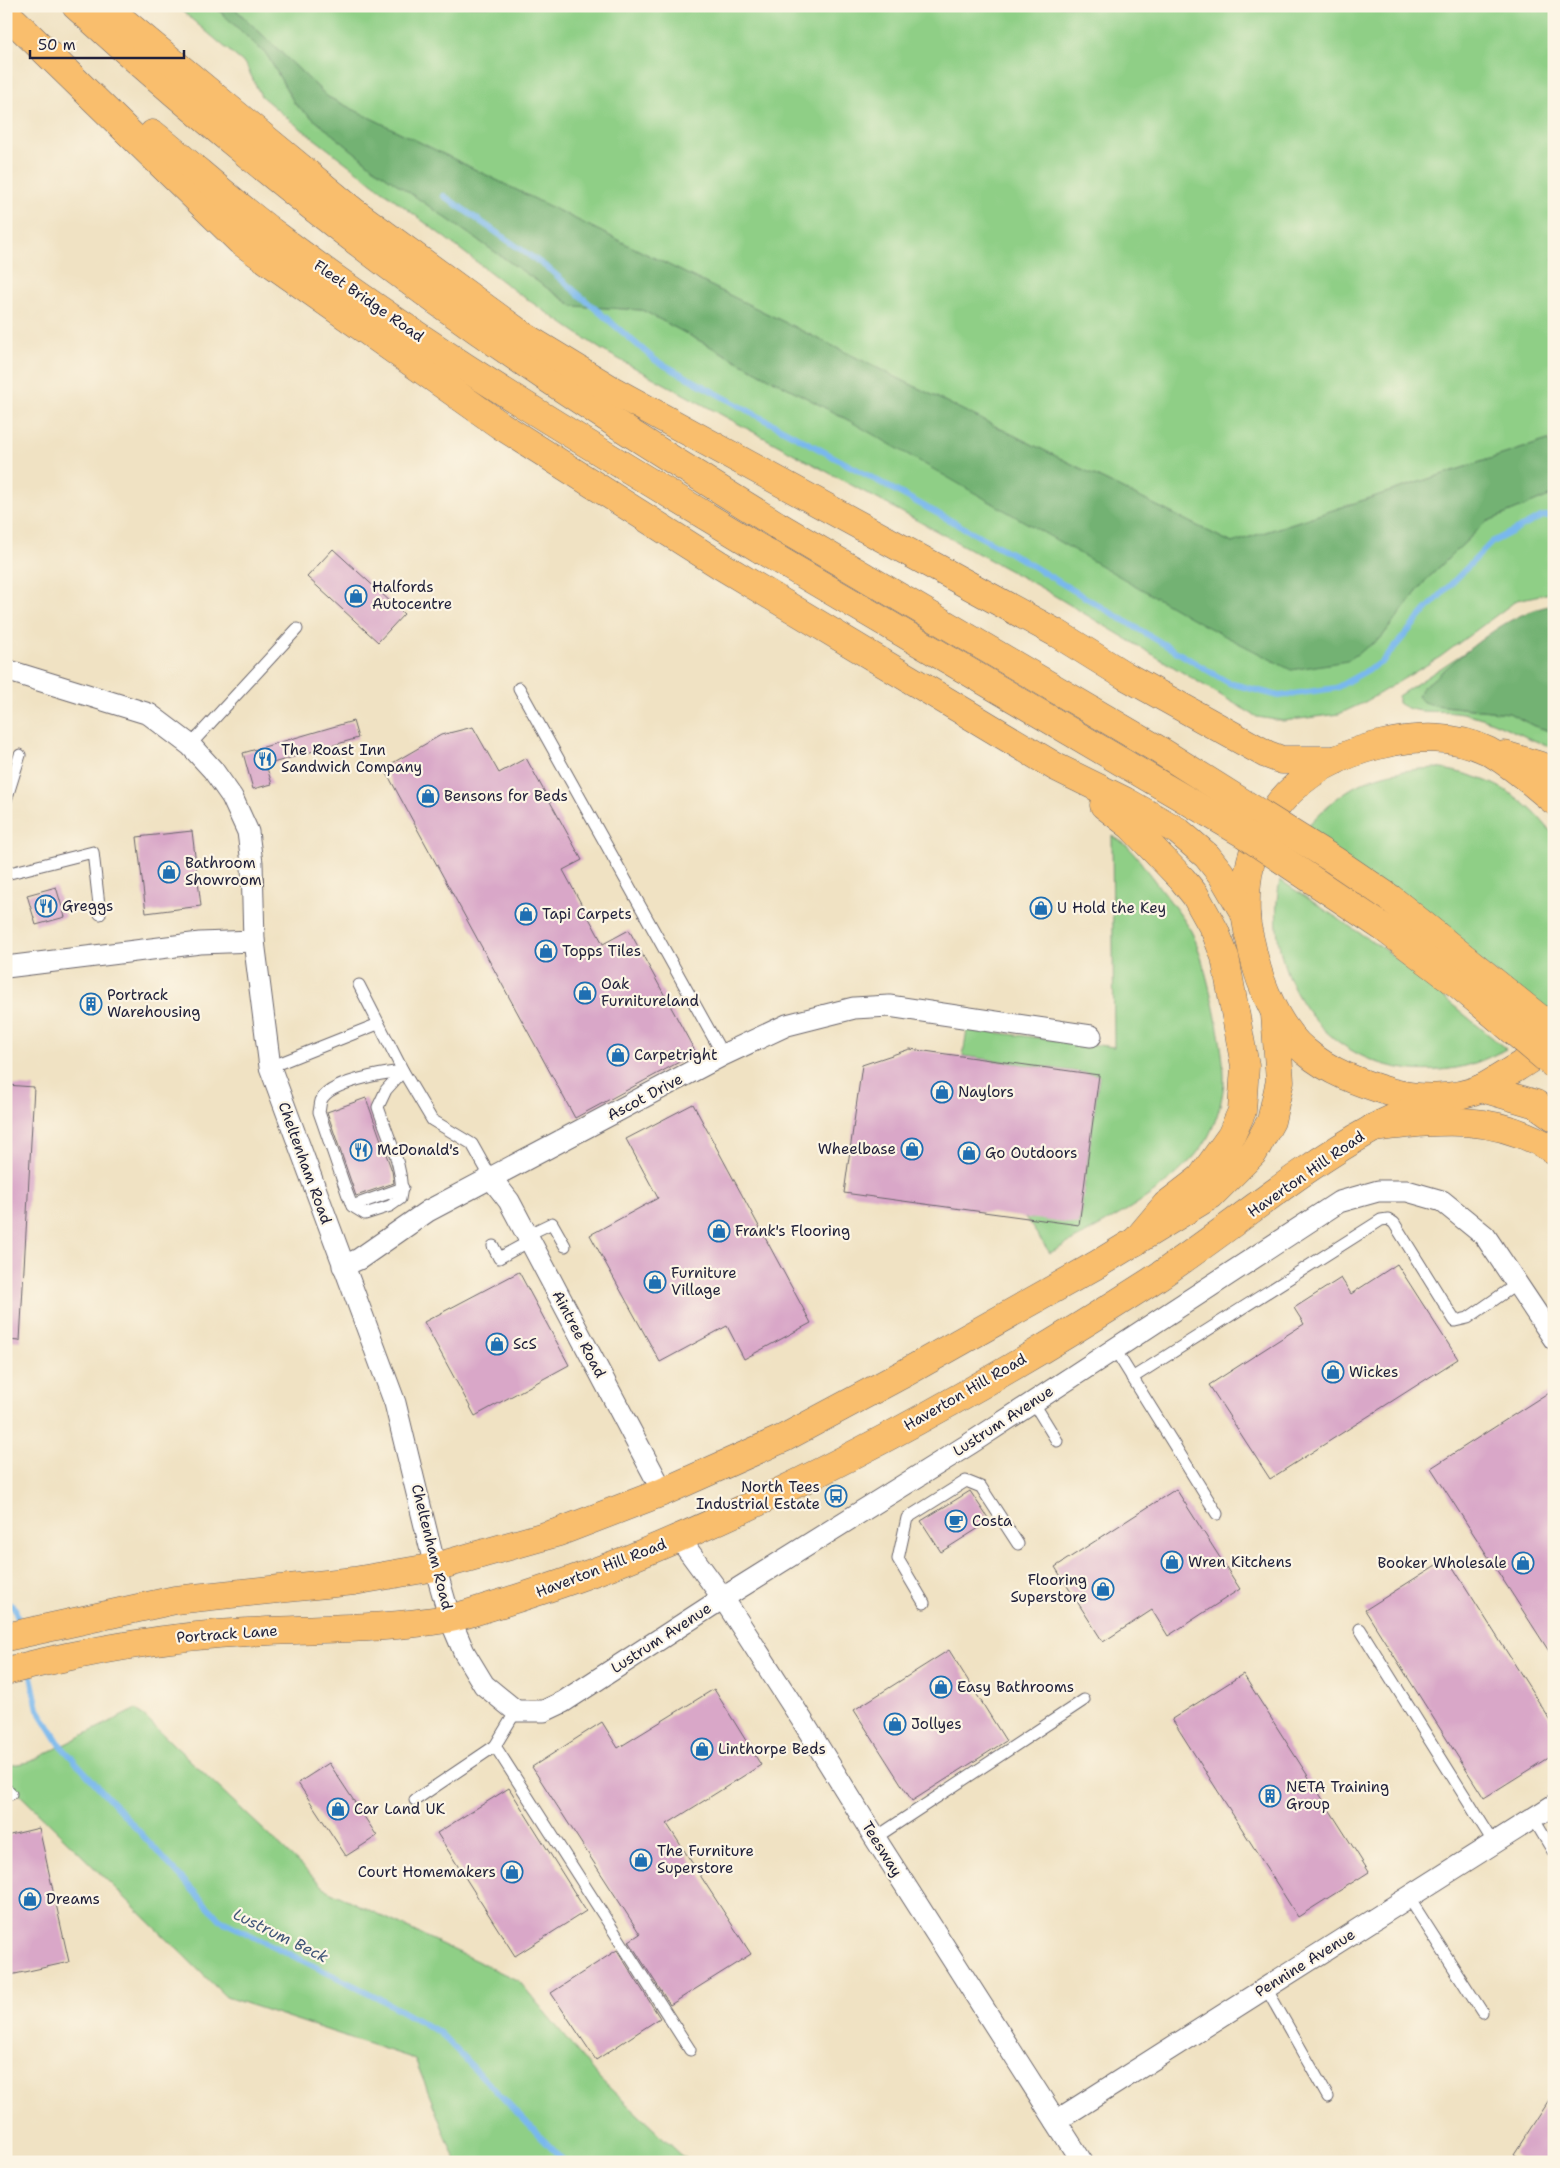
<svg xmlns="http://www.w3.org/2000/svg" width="1560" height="2168" font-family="'Shantell Sans',sans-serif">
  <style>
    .green { fill: #8fcf86; stroke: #587860 }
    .forest { fill: #73b273; stroke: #4a6a57 }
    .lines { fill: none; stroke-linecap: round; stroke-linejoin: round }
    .stream { stroke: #79b8ed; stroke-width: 6 }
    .building { fill: #d9a7c8 }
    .lane-casing { stroke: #6a656b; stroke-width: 13 }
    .street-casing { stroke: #6a656b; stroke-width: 23 }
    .primary-casing { stroke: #6a656b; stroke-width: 29 }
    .highway-casing { stroke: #6a656b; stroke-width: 29 }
    .lane { stroke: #fff; stroke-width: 11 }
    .street { stroke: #fff; stroke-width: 21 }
    .primary { stroke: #f9be6d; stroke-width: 28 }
    .highway { stroke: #f9be6d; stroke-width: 28 }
    .highway-bridge-casing { stroke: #6a656b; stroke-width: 29; stroke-linecap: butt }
    .highway-bridge { stroke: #f9be6d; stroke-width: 28 }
    .labels { text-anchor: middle; stroke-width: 4.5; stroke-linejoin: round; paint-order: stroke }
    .street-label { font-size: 15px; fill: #22223b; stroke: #fcf5e5 }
    .poi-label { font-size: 15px; fill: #22223b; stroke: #fcf5e5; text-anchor: start }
    .water-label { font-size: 16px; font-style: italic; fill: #405679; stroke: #fcf5e5 }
  </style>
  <rect width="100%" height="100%" fill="#fcf5e5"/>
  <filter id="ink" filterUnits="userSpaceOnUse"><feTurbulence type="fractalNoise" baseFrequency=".02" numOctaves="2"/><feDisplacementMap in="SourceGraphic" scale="10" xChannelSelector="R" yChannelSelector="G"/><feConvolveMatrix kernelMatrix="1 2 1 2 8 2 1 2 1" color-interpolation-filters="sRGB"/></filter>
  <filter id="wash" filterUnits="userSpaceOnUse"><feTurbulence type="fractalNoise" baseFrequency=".0096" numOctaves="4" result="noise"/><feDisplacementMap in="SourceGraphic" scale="20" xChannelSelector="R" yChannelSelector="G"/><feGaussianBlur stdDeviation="1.12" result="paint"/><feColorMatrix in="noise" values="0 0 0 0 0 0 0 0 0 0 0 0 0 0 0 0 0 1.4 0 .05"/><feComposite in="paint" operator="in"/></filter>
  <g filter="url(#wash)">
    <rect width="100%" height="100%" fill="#f0e2c3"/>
    <g class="green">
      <path d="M176,6H214L267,55L295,104L374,168L573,306L642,310L848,420L1381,638L1425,581L1486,522L1554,494V592L1517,600L1440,657L1365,702L1339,714L1283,721L1257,717L1040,587L602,350L515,291L291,121L261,96L246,65Z"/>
      <path d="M232,6H1554V438L1232,543L328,97Z"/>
      <path d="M1485,639L1421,689L1418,696L1434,705L1509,713L1534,726L1554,732V748C1520,737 1491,716 1455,712C1435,710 1415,715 1398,703V696Z"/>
      <path d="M1436,768C1488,776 1523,793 1554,836V1002L1547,1012L1304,830C1346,783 1374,771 1436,768Z"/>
      <path d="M1112,836C1134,848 1136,857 1151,876C1164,894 1180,912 1191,931C1205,956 1226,1055 1224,1083C1222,1104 1214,1130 1202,1147C1166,1194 1101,1225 1050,1253L1025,1217L1079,1224L1099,1075L963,1056L967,1029L1114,1047Z"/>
      <path d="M1280,880L1391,954L1506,1049C1490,1057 1474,1065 1456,1068C1342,1088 1258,989 1280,880Z"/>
      <path d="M136,1709L327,1890L519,1981L600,2079L689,2162H456L415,2059L226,1997L6,1781V1766L29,1762Z"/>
    </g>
    <g class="forest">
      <path d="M214,6H232L328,97L1232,543L1548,440L1554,449V494L1486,522L1425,581L1381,638L1347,661L1291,670L1202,624L848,420L642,310L573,306L374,168L295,104L267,55Z"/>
      <path d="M1554,605V732L1534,726L1509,713L1434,705L1423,702L1418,696L1421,689C1461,658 1502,613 1554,605Z"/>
    </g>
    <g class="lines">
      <g class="stream">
        <path d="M444,196L549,269L655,360L1014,555L1229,683L1279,696L1336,688L1382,662L1426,610L1492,542L1543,516H1554"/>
        <path d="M6,1602L15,1608L20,1629"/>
        <path d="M30,1672L38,1709L61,1746L220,1920L375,1996L440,2033L565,2162"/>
      </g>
    </g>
    <g id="blocks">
      <g class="building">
        <path d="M333,549L404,614L378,642L307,577Z"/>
        <path d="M353,721L358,738L266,765L272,784L253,789L243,753Z"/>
        <path d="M473,727L499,773L526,758L582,860L563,870L603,944L629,930L696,1053L575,1118L384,768L441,735Z"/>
        <path d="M192,831L201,906L146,913L137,837Z"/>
        <path d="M56,887L65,917L36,925L27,895Z"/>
        <path d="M910,1049L1099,1075L1079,1225L844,1193L862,1065Z"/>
        <path d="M6,1085L34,1087L20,1341L6,1340Z"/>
        <path d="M366,1098L392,1171L394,1183L356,1196L327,1112Z"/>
        <path d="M693,1104L811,1323L744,1359L727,1326L660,1362L590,1235L658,1198L626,1139Z"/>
        <path d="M1397,1264L1458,1359L1270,1479L1209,1385L1304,1324L1294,1308L1341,1278L1351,1294Z"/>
        <path d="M519,1272L569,1365L475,1416L424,1322Z"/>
        <path d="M1554,1389V1659L1431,1468Z"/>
        <path d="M1176,1489L1240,1589L1168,1636L1152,1610L1103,1642L1055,1567Z"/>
        <path d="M970,1491L990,1521L941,1552L921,1521Z"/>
        <path d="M1447,1558L1554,1726V1754L1484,1798L1365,1610Z"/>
        <path d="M949,1650L1006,1741L912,1801L854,1710Z"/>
        <path d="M1243,1674L1369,1872L1298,1917L1172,1719Z"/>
        <path d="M714,1689L761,1765L667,1824L751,1954L670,2005L629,1941L640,1934L532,1767L602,1722L618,1748Z"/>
        <path d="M329,1763L377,1836L346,1856L298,1783Z"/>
        <path d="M509,1788L586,1911L515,1956L437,1833Z"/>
        <path d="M39,1828L69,1962L6,1976V1836Z"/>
        <path d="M617,1950L660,2018L596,2060L551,1993Z"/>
        <path d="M1554,2092V2162H1526L1514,2154Z"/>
      </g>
    </g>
  </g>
  <g filter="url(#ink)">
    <use href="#blocks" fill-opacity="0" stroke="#6a656b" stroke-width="1"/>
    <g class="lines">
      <g class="lane-casing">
        <g id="lane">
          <path d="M519,688L723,1055"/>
          <path d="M190,745L297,629"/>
          <path d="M6,800L20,755"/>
          <path d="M6,874L93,852L100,914"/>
          <path d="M359,985L403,1071L432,1120L472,1144L491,1178"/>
          <path d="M270,1067L378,1024"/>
          <path d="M403,1071L386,1090L378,1107C386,1132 407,1174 400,1199L390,1206L365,1214L352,1206L347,1193L319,1112C320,1109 320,1104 321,1101C328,1082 384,1073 403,1071Z"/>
          <path d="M352,1206L403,1188"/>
          <path d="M527,1235L552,1223L565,1246"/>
          <path d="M493,1246L499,1258L530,1241"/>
          <path d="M1114,1348L1217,1514"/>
          <path d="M1132,1378L1381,1220L1388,1219L1394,1223L1455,1321L1468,1318L1517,1284"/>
          <path d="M1033,1402L1057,1441"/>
          <path d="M924,1603L898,1559L907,1518L966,1481L981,1487L1018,1544"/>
          <path d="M1360,1629L1494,1843"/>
          <path d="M495,1746L690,2050"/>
          <path d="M6,1789L11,1794"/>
          <path d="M415,1800L495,1746L516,1711"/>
          <path d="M1533,1818L1554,1853"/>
          <path d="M875,1838L1084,1700"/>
          <path d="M1409,1898L1482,2012"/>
          <path d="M1266,1988L1328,2097"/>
        </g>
      </g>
      <g class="street-casing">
        <g id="street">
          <path d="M6,670L149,714L190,745L213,770L232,797L248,832L252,863L254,941L270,1067L395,1403L435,1567L450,1619L464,1652L484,1685L516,1711H544L563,1702L723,1598L971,1443L1339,1202L1378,1191H1407L1442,1201L1485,1236L1554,1339"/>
          <path d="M6,967L200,943L254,941"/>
          <path d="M491,1178L509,1201L663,1492"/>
          <path d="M343,1266L359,1259L428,1211L723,1055L787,1025L854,1008L889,1006L1091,1036"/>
          <path d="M679,1538L723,1598L802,1720L875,1838L1082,2162"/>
          <path d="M1056,2121L1554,1805"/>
        </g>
      </g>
      <g class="primary-casing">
        <g id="primary">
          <path d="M1504,755L1554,770"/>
          <path d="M1554,801C1533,784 1512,764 1488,751C1456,735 1417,736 1383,744C1295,764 1242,823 1246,915C1246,928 1251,941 1253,953C1260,985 1279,1030 1305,1051C1329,1072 1360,1083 1390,1092C1419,1100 1454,1100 1482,1088C1494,1082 1505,1074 1516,1068C1530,1059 1543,1052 1554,1040"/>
          <path d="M6,1637L175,1600L354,1581L435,1567L559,1532L663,1492L784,1438L905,1373L1098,1264L1211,1195L1254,1152L1271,1121L1280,1081L1275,1014"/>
          <path d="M6,1671C86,1651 166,1636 248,1632C314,1628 380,1630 446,1619C464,1616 481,1609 499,1604C542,1591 584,1576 626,1560C809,1486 984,1389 1150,1282C1225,1233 1293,1173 1372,1129C1394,1116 1420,1108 1444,1098"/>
        </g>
      </g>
      <g class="highway-casing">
        <g id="highway">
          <path d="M76,6C216,133 363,253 519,359C603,417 690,471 777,525"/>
          <path d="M105,6L353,211L525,337L612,390L1058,634L1124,675L1266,754L1282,760H1336"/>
          <path d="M6,13L240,241L500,425L720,565L1056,767L1125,801L1178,831L1207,856L1222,875L1246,916"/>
          <path d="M153,134C194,167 233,203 276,235C430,352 597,450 762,550"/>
          <path d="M1104,805L1131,826L1182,879L1195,895L1215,931L1225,957L1245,1066L1242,1111L1231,1136L1201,1178L1166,1205L1135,1242"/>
          <path d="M1482,1088L1536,1104L1554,1117"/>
          <path d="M1373,1128C1441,1120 1493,1113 1554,1150"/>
        </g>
      </g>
      <use href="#lane" class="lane"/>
      <use href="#street" class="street"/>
      <use href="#primary" class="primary"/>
      <use href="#highway" class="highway"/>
      <g class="highway-bridge-casing">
        <g id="highway-bridge">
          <path d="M777,525L1159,750L1334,860L1390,898L1554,1030"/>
          <path d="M762,550L1244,834L1384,928L1459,985L1554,1065"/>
        </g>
      </g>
      <use href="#highway-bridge" class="highway-bridge"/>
    </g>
  </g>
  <defs>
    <g id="shop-ring" transform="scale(1.125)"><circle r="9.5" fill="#fcf5e5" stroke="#1f6fb2" stroke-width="1.5"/><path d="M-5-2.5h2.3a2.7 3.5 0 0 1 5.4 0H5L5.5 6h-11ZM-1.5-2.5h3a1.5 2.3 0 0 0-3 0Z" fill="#1f6fb2"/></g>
    <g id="restaurant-ring" transform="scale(1.125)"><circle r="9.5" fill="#fcf5e5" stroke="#1f6fb2" stroke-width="1.5"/><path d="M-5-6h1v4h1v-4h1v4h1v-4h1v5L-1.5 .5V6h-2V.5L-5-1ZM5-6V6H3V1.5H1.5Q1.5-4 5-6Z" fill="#1f6fb2"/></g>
    <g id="building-ring" transform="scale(1.125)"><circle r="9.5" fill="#fcf5e5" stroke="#1f6fb2" stroke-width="1.5"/><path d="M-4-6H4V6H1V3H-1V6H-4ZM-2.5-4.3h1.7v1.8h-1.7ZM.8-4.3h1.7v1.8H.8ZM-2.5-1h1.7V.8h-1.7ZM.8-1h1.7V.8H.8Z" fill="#1f6fb2"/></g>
    <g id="bus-ring" transform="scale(1.125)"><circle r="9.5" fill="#fcf5e5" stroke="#1f6fb2" stroke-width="1.5"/><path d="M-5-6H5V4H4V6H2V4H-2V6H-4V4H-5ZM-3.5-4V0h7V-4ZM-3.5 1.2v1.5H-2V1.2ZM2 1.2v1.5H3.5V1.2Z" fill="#1f6fb2"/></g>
    <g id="cafe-ring" transform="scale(1.125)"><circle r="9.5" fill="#fcf5e5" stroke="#1f6fb2" stroke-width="1.5"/><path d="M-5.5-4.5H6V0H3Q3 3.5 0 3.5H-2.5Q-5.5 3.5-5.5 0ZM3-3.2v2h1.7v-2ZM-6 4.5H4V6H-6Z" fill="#1f6fb2"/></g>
  </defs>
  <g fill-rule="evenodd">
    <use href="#shop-ring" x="356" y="596"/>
    <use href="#restaurant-ring" x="265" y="759"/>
    <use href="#shop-ring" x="428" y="796"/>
    <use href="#shop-ring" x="169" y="872"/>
    <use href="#restaurant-ring" x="46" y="906"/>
    <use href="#shop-ring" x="1041" y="908"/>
    <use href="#shop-ring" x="526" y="914"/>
    <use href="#shop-ring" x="546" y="951"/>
    <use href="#shop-ring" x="585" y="993"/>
    <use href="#building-ring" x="91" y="1004"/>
    <use href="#shop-ring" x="618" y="1055"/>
    <use href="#shop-ring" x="942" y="1092"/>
    <use href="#shop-ring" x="912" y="1149"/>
    <use href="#restaurant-ring" x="361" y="1150"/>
    <use href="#shop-ring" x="969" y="1153"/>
    <use href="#shop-ring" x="719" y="1231"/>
    <use href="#shop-ring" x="655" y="1282"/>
    <use href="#shop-ring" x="497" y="1344"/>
    <use href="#shop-ring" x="1333" y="1372"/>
    <use href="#bus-ring" x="836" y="1496"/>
    <use href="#cafe-ring" x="956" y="1521"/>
    <use href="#shop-ring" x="1172" y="1562"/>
    <use href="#shop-ring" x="1523" y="1563"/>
    <use href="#shop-ring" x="1103" y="1589"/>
    <use href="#shop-ring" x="941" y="1687"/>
    <use href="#shop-ring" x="895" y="1724"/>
    <use href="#shop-ring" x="702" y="1749"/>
    <use href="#building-ring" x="1270" y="1796"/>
    <use href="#shop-ring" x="338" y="1809"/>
    <use href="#shop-ring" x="641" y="1860"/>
    <use href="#shop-ring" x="512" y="1872"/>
    <use href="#shop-ring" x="30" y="1899"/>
  </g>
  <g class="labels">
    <g class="street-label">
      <text transform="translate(369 301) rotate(35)" y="5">Fleet Bridge Road</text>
      <text transform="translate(645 1097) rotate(-28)" y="5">Ascot Drive</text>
      <text transform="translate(305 1163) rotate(70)" y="5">Cheltenham Road</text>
      <text transform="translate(1306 1174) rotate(-35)" y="5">Haverton Hill Road</text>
      <text transform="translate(579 1334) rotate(62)" y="5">Aintree Road</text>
      <text transform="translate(965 1392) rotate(-30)" y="5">Haverton Hill Road</text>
      <text transform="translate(1003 1421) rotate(-33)" y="5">Lustrum Avenue</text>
      <text transform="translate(432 1547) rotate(76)" y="5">Cheltenham Road</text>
      <text transform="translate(601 1568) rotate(-21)" y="5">Haverton Hill Road</text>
      <text transform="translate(227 1634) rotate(-4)" y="5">Portrack Lane</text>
      <text transform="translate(661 1638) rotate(-33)" y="5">Lustrum Avenue</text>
      <text transform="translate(882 1849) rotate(58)" y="5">Teesway</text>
      <text transform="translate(1305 1963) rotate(-32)" y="5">Pennine Avenue</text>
    </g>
    <g class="poi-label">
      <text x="372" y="592">Halfords<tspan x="372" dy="17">Autocentre</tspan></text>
      <text x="281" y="755">The Roast Inn<tspan x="281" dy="17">Sandwich Company</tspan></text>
      <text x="444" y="801">Bensons for Beds</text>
      <text x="185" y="868">Bathroom<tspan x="185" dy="17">Showroom</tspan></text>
      <text x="62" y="911">Greggs</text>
      <text x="1057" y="913">U Hold the Key</text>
      <text x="542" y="919">Tapi Carpets</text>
      <text x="562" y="956">Topps Tiles</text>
      <text x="601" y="989">Oak<tspan x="601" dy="17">Furnitureland</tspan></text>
      <text x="107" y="1000">Portrack<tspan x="107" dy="17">Warehousing</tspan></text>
      <text x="634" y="1060">Carpetright</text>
      <text x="958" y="1097">Naylors</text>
      <text x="896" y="1154" text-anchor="end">Wheelbase</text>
      <text x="377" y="1155">McDonald's</text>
      <text x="985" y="1158">Go Outdoors</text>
      <text x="735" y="1236">Frank's Flooring</text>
      <text x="671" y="1278">Furniture<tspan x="671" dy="17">Village</tspan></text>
      <text x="513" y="1349">ScS</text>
      <text x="1349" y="1377">Wickes</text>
      <text x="820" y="1492" text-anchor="end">North Tees<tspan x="820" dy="17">Industrial Estate</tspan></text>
      <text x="972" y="1526">Costa</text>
      <text x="1188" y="1567">Wren Kitchens</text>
      <text x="1507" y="1568" text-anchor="end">Booker Wholesale</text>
      <text x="1087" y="1585" text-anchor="end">Flooring<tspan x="1087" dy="17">Superstore</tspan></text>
      <text x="957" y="1692">Easy Bathrooms</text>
      <text x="911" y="1729">Jollyes</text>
      <text x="718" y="1754">Linthorpe Beds</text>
      <text x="1286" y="1792">NETA Training<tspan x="1286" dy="17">Group</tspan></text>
      <text x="354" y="1814">Car Land UK</text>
      <text x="657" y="1856">The Furniture<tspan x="657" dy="17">Superstore</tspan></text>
      <text x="496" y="1877" text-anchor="end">Court Homemakers</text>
      <text x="46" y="1904">Dreams</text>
    </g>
    <g class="water-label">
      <text transform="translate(281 1935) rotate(26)" y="6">Lustrum Beck</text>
    </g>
  </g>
  <rect width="1560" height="2168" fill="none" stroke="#fcf5e5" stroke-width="25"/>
  <path d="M30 50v8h154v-8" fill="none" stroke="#22223b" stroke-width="2.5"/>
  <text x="38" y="50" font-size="15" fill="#22223b" stroke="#fcf5e5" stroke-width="4" paint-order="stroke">50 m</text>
</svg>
